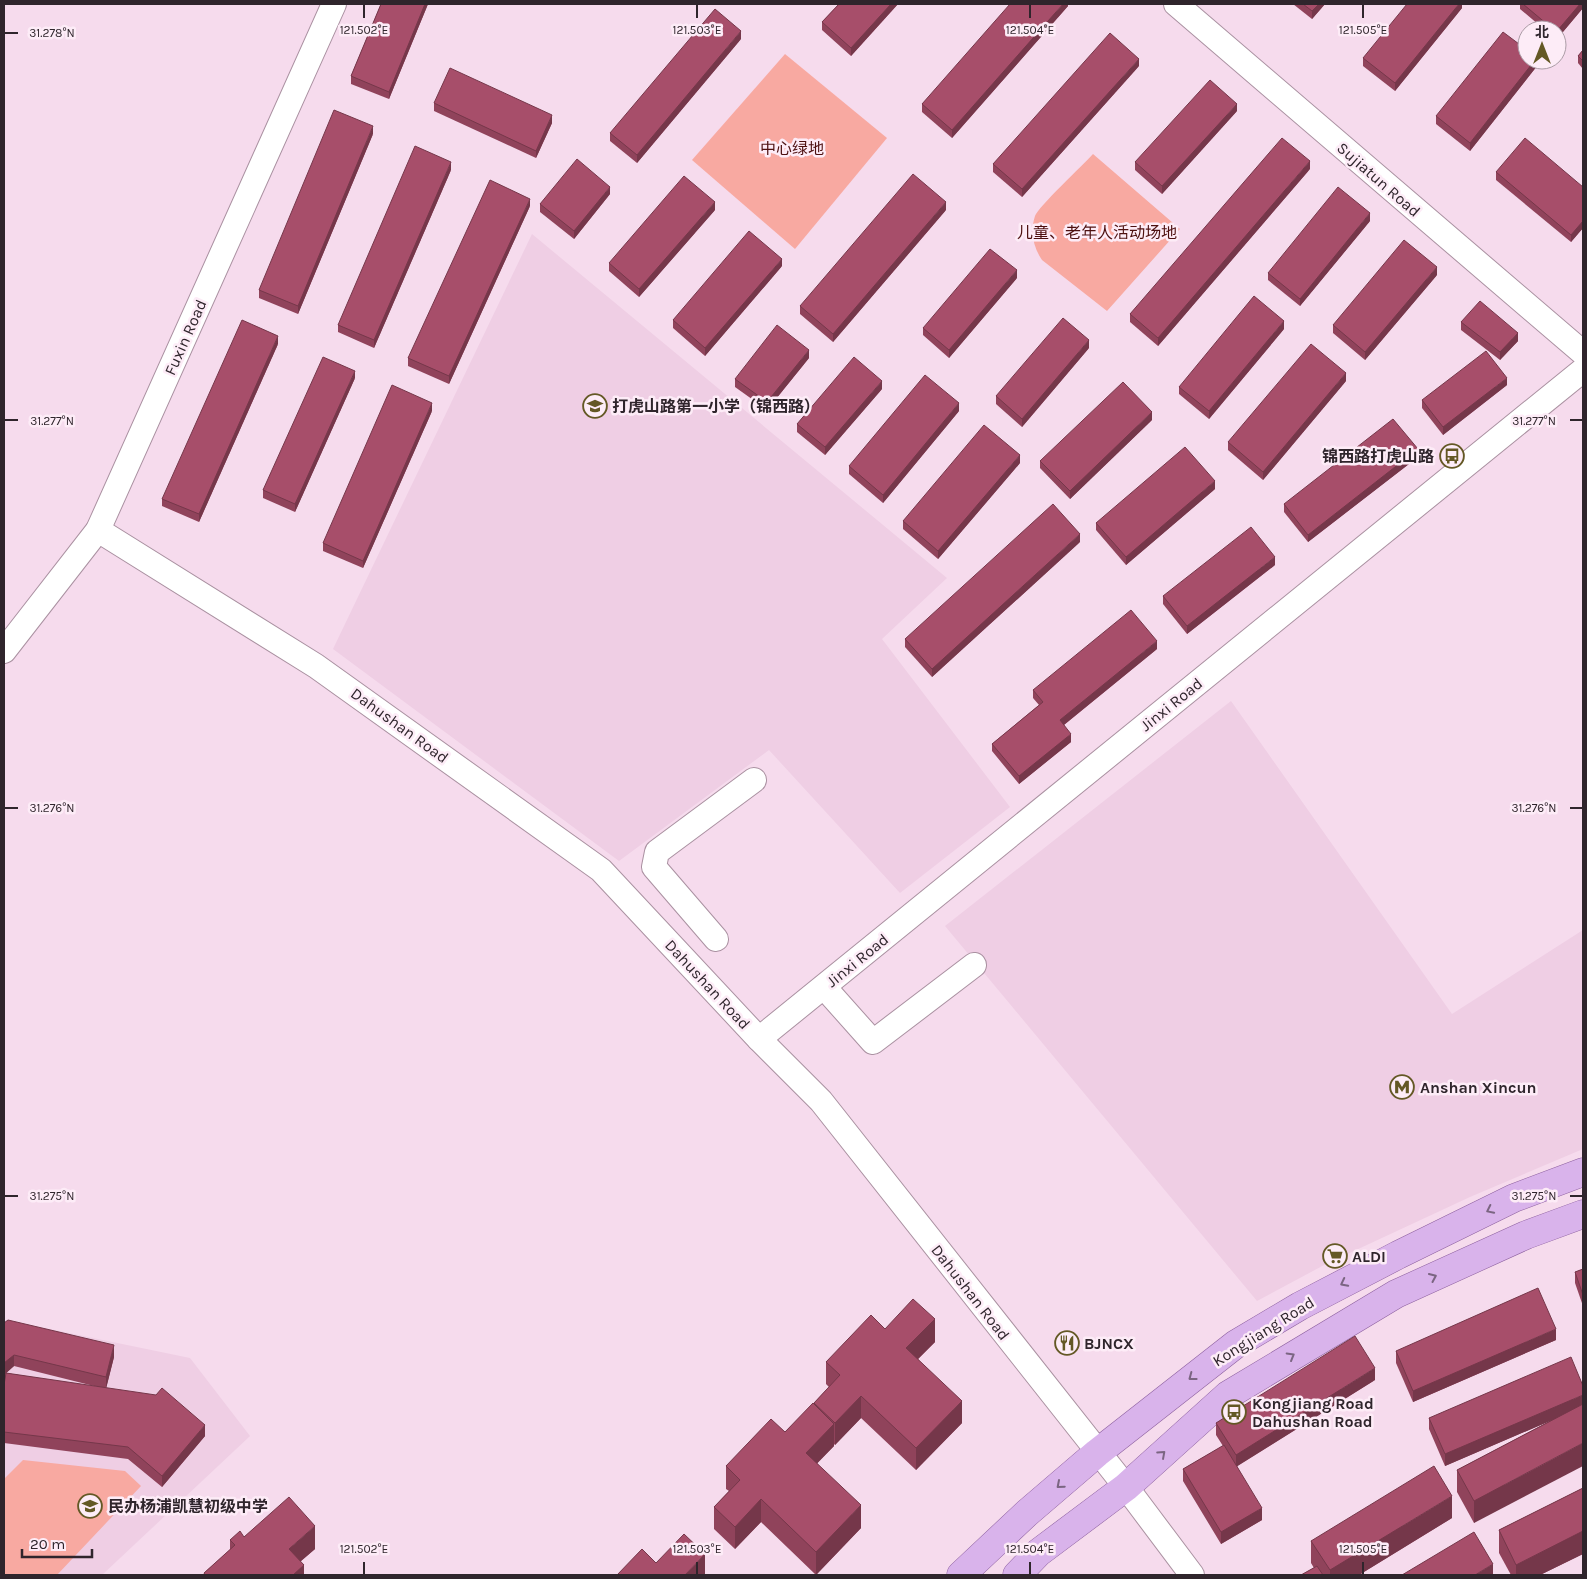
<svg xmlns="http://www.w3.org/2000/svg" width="1587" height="1579" font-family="Karla,'Noto Sans SC',sans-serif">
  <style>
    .built { fill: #efcee4 }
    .green { fill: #f8a9a1 }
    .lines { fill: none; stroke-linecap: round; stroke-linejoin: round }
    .minor-casing { stroke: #aa91a1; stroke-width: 26 }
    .major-casing { stroke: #8d609f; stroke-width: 29 }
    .minor { stroke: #fff; stroke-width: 24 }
    .major { stroke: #d9b3eb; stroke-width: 28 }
    .wall { fill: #90435b; fill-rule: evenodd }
    .shaded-wall { fill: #75374a }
    .building { fill: #a74e6a; stroke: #75374a }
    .oneway { stroke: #7b6582 }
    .ticks { fill: none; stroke: #2f252c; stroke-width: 2 }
    .labels { text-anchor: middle; stroke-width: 5; stroke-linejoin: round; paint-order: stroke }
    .park-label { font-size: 16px; fill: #4d1010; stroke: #fdecf7 }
    .street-label { font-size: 16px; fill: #2f252c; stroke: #fdecf7 }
    .poi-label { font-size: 16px; font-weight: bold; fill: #2f252c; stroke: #fdecf7; text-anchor: start }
    .ticks-label { font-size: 12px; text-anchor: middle; fill: #2f252c; stroke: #fdecf7; stroke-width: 5; stroke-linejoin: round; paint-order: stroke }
  </style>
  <rect width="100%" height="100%" fill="#f6dbed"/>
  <g class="built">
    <path d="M532,234L947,578L882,639L1010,807L900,893L769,750L619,861L333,649Z"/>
    <path d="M1231,701L1452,1014L1583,930V1149L1470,1197L1326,1264L1257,1301L945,926Z"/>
    <path d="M6,1320L190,1358L250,1436L102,1575H4V1323Z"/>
  </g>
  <g class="green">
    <path d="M785,54L887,138L795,249L692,160Z"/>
    <path d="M1093,154L1180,229L1107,311L1042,260C1033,247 1030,231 1035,216C1038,207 1084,164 1093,154Z"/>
    <path d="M23,1460L125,1471L141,1486L57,1575H4V1479Z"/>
  </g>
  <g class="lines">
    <g class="minor-casing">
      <g id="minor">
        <path d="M1176,4L1583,353"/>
        <path d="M98,530L316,666L601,870L759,1039L821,1101L1126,1487L1192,1575"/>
        <path d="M4,651L98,530L334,4"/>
        <path d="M716,939L654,867L657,852L754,780"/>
        <path d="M824,987L873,1042L974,965"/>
        <path d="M759,1039L1583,370"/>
      </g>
    </g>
    <g class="major-casing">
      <g id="major">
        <path d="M961,1575L1027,1513L1097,1453L1236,1344L1300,1306L1398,1255L1514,1198L1583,1172"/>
        <path d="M1017,1575L1038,1553L1126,1487L1228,1395L1396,1294L1526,1235L1583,1214"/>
      </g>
    </g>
    <use href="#minor" class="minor"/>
    <use href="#major" class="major"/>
  </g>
  <g class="wall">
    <path d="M381,4H428L389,99L351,84V76Z"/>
    <path d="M839,4H898L851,56L822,30V22Z"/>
    <path d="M1068,4V6L952,138L922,112V104Z"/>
    <path d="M1293,4H1325L1312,19Z"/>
    <path d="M1462,4V8L1395,91L1363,66V58Z"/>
    <path d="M1520,4H1583V8L1557,39V30H1545L1520,9Z"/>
    <path d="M741,39L637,163L610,141V133Z"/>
    <path d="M1583,50V69L1578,63V56Z"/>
    <path d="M1537,60V66L1470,151L1436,124V116Z"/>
    <path d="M1139,66L1022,197L993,172V164Z"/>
    <path d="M434,103L552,123L536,158L434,111Z"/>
    <path d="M1237,111L1162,194L1135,170V162Z"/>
    <path d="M373,134L298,314L259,298V290Z"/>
    <path d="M1310,169L1158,346L1130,322V314Z"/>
    <path d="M451,170L374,348L338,332V325Z"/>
    <path d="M1496,172L1583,187V228L1571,242L1496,180Z"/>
    <path d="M610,194L574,239L540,212V204Z"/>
    <path d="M530,206L449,384L408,366V358Z"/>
    <path d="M715,210L639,297L609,271V263Z"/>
    <path d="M946,210L833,342L800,314V306Z"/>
    <path d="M1370,221L1300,306L1268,280V273Z"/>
    <path d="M782,266L705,356L673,328V320Z"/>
    <path d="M1437,275L1365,360L1333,333V325Z"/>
    <path d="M1017,278L949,358L923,335V328Z"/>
    <path d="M1461,322L1518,341L1500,360L1461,330Z"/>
    <path d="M1284,329L1209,419L1179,394V387Z"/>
    <path d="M278,344L199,522L162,506V499Z"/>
    <path d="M1089,348L1022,427L996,404V396Z"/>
    <path d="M809,358L767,410L735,387V379Z"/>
    <path d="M355,378L295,512L263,498V490Z"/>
    <path d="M1346,381L1263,480L1228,450V442Z"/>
    <path d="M1507,385L1443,435L1422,408V400Z"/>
    <path d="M882,389L825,455L797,432V424Z"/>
    <path d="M432,411L363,568L323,551V543Z"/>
    <path d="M959,411L883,503L849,474V466Z"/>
    <path d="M1152,420L1070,499L1040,468V461Z"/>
    <path d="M1418,457L1308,542L1284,512V504Z"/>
    <path d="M1020,463L938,559L903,529V521Z"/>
    <path d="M1215,489L1126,565L1096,530V523Z"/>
    <path d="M1080,542L932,677L905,647V639Z"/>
    <path d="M1275,565L1187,634L1163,604V596Z"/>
    <path d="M1157,649L1064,725L1071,742L1019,784L992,751V744L1039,705L1033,698V690Z"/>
    <path d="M1583,1269V1306L1575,1283V1272Z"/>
    <path d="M4,1323L114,1357L106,1388L205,1436L162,1487L128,1459L4,1443V1385L5,1373ZM14,1366L102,1388L6,1373Z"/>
    <path d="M885,1329L935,1342L918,1359L962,1423L916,1470L861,1418L835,1445L834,1444V1446L817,1463L861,1528L816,1575L761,1522L735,1549L714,1529V1507L729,1491L726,1489V1466L785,1432L814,1404V1403L829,1387L826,1384V1362Z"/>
    <path d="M1556,1340L1413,1402L1396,1363V1351Z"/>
    <path d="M1375,1380L1237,1466L1262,1520L1221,1544L1183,1481V1469L1223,1446L1216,1435V1423Z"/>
    <path d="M1583,1386L1474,1523L1457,1492V1470L1554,1419L1445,1466L1429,1429V1418Z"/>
    <path d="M1583,1488V1554L1540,1575H1511L1499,1553V1530Z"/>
    <path d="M1452,1518L1359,1575H1301L1314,1568L1311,1563V1541Z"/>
    <path d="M244,1537L315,1549L300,1562L304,1575H204V1573L230,1550V1540Z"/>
  </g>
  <g class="shaded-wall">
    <path d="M425,4H428L389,99V92Z"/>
    <path d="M891,4H898L851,56V48Z"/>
    <path d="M1063,4H1068V6L952,138V130Z"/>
    <path d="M1319,4H1325L1312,19V11Z"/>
    <path d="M1459,4H1462V8L1395,91V83Z"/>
    <path d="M1580,4H1583V8L1557,39V31Z"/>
    <path d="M741,31V39L637,163V155Z"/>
    <path d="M1139,59V66L1022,197V189Z"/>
    <path d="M1535,60H1537V66L1470,151V143Z"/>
    <path d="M1237,104V111L1162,194V186Z"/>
    <path d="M552,115V123L536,158V151Z"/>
    <path d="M373,126V134L298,314V306Z"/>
    <path d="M1310,161V169L1158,346V338Z"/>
    <path d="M451,162V170L374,348V340Z"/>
    <path d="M610,187V194L574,239V231Z"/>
    <path d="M530,199V206L449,384V376Z"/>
    <path d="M715,202V210L639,297V289Z"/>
    <path d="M946,202V210L833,342V334Z"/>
    <path d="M1370,213V221L1300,306V299Z"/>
    <path d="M1583,221V228L1571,242V235Z"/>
    <path d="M782,259V266L705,356V348Z"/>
    <path d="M1437,267V275L1365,360V352Z"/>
    <path d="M1017,270V278L949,358V350Z"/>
    <path d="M1284,321V329L1209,419V411Z"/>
    <path d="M1518,333V341L1500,360V352Z"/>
    <path d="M278,336V344L199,522V514Z"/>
    <path d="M1089,340V348L1022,427V419Z"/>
    <path d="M809,350V358L767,410V402Z"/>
    <path d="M355,371V378L295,512V504Z"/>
    <path d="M1346,373V381L1263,480V472Z"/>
    <path d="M1507,378V385L1443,435V427Z"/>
    <path d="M882,381V389L825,455V447Z"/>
    <path d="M432,403V411L363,568V561Z"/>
    <path d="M959,403V411L883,503V495Z"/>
    <path d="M1152,412V420L1070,499V491Z"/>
    <path d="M1418,449V457L1308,542V535Z"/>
    <path d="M1020,455V463L938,559V551Z"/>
    <path d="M1215,481V489L1126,565V557Z"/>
    <path d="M1080,534V542L932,677V669Z"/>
    <path d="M1275,557V565L1187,634V626Z"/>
    <path d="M1157,641V649L1060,728V720Z"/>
    <path d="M1071,734V742L1019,784V776Z"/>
    <path d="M935,1319V1342L906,1371V1348Z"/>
    <path d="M1556,1329V1340L1413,1402V1391Z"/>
    <path d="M114,1345V1357L106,1389V1377Z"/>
    <path d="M14,1355V1366L4,1375V1363Z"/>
    <path d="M1375,1368V1380L1236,1467V1455Z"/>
    <path d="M1583,1395V1407L1445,1466V1454Z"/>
    <path d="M861,1396V1418L835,1445V1423Z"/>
    <path d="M962,1401V1423L916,1470V1448Z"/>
    <path d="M834,1424V1446L806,1475V1453Z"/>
    <path d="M205,1425V1436L162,1487V1476Z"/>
    <path d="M1583,1443V1466L1474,1523V1501Z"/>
    <path d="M1452,1496V1518L1359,1575H1330V1570Z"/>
    <path d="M761,1499V1522L735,1549V1527Z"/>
    <path d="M861,1505V1528L816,1575V1552Z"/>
    <path d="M1262,1508V1520L1221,1544V1532Z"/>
    <path d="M315,1526V1549L289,1571V1549Z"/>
    <path d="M1583,1531V1554L1540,1575H1516V1565Z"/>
    <path d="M705,1554V1575H685Z"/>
    <path d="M1493,1564V1575H1475Z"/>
    <path d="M304,1565V1575H293Z"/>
  </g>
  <g class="building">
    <path d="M381,4H425L389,92L351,76Z"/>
    <path d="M839,4H891L851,48L822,22Z"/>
    <path d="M1010,4H1063L952,130L922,104Z"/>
    <path d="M1303,4H1319L1312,11Z"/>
    <path d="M1407,4H1459L1395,83L1363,58Z"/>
    <path d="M1523,4H1580L1557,31V30H1554Z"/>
    <path d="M715,9L741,31L637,155L610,133Z"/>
    <path d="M1503,32L1527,50V60H1535L1470,143L1436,116Z"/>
    <path d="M1110,33L1139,59L1022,189L993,164Z"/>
    <path d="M1583,50V61L1578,56Z"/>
    <path d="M450,68L552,115L536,151L434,103Z"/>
    <path d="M1210,80L1237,104L1162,186L1135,162Z"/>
    <path d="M334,110L373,126L298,306L259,290Z"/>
    <path d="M1282,138L1310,161L1158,338L1130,314Z"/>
    <path d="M1525,138L1583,187V221L1571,235L1496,172Z"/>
    <path d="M415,146L451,162L374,340L338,325Z"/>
    <path d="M577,159L610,187L574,231L540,204Z"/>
    <path d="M913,174L946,202L833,334L800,306Z"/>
    <path d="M684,176L715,202L639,289L609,263Z"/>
    <path d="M490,180L530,199L449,376L408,358Z"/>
    <path d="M1338,187L1370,213L1300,299L1268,273Z"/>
    <path d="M749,231L782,259L705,348L673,320Z"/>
    <path d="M1404,240L1437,267L1365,352L1333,325Z"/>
    <path d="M990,249L1017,270L949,350L923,328Z"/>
    <path d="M1254,296L1284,321L1209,411L1179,387Z"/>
    <path d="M1480,301L1518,333L1500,352L1461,322Z"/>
    <path d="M1063,318L1089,340L1022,419L996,396Z"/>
    <path d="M242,320L278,336L199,514L162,499Z"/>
    <path d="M777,325L809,350L767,402L735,379Z"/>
    <path d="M1311,344L1346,373L1263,472L1228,442Z"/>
    <path d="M1486,351L1507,378L1443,427L1422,400Z"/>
    <path d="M323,357L355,371L295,504L263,490Z"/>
    <path d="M854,357L882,381L825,447L797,424Z"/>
    <path d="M925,375L959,403L883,495L849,466Z"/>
    <path d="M1123,382L1152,412L1070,491L1040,461Z"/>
    <path d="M392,385L432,403L363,561L323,543Z"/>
    <path d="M1393,419L1418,449L1308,535L1284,504Z"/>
    <path d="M984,425L1020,455L938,551L903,521Z"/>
    <path d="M1185,447L1215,481L1126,557L1096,523Z"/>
    <path d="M1053,504L1080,534L932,669L905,639Z"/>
    <path d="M1251,527L1275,557L1187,626L1163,596Z"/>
    <path d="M1131,610L1157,641L1060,720L1071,734L1019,776L992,744L1043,702L1033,690Z"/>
    <path d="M1583,1269V1295L1575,1272Z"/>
    <path d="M1538,1288L1556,1329L1413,1391L1396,1351Z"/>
    <path d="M913,1299L935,1319L906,1348L962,1401L916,1448L861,1396L835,1423L814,1403L840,1375L826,1362L871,1315L885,1329Z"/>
    <path d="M8,1320L114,1345L106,1377L14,1355L4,1363V1323Z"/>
    <path d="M1355,1336L1375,1368L1236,1455L1216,1423Z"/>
    <path d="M1571,1357L1583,1386V1395L1445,1454L1429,1418Z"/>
    <path d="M6,1373L156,1395L162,1388L205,1425L162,1476L128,1447L4,1432V1385Z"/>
    <path d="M813,1403L834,1424L806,1453L861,1505L816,1552L761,1499L735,1527L714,1507L740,1480L726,1466L771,1419L785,1432Z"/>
    <path d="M1583,1404V1443L1474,1501L1457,1470Z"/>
    <path d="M1224,1445L1262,1508L1221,1532L1183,1469Z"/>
    <path d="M1434,1466L1452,1496L1330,1570L1311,1541Z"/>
    <path d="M1583,1488V1531L1516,1565L1499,1530Z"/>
    <path d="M289,1497L315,1526L289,1549L304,1565L293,1575H205L204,1573L235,1545L230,1540L240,1531L244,1537Z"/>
    <path d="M1474,1532L1493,1564L1475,1575H1402Z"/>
    <path d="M684,1534L705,1554L685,1575H617L642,1549L656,1563Z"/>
    <path d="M1317,1566L1323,1575H1301Z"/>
  </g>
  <defs><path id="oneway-chevron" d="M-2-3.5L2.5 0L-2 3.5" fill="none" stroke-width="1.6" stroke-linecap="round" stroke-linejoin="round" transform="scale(1.25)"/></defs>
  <g class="oneway">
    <use href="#oneway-chevron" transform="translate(1490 1210) rotate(154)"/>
    <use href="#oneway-chevron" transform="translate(1433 1277) rotate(-24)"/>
    <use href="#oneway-chevron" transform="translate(1344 1283) rotate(153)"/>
    <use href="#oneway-chevron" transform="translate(1291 1356) rotate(-30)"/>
    <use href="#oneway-chevron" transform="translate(1192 1377) rotate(143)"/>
    <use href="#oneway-chevron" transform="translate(1162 1454) rotate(-42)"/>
    <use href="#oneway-chevron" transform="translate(1060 1485) rotate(139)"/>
  </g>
  <path class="ticks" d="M364,5V18M697,5V18M1030,5V18M1363,5V18M5,33H18M5,420H18M1570,420H1582M5,808H18M1570,808H1582M5,1196H18M1570,1196H1582M364,1562V1574M697,1562V1574M1030,1562V1574M1363,1562V1574"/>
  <defs>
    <g id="school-ring" transform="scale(1.25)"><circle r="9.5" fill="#fdecf7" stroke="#645825" stroke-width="1.5"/><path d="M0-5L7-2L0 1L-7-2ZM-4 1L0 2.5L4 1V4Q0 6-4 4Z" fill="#645825"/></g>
    <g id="bus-ring" transform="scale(1.25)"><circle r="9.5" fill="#fdecf7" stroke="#645825" stroke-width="1.5"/><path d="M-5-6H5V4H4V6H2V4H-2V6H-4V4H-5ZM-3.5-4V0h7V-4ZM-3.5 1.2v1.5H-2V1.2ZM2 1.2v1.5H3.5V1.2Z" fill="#645825"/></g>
    <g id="metro-ring" transform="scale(1.25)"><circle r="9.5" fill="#fdecf7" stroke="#645825" stroke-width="1.5"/><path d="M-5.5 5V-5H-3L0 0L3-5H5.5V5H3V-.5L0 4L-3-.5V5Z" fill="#645825"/></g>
    <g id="supermarket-ring" transform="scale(1.25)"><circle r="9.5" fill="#fdecf7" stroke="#645825" stroke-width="1.5"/><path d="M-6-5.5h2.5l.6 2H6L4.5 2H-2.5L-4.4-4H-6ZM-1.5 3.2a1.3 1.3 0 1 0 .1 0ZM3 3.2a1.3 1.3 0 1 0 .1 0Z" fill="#645825"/></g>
    <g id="restaurant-ring" transform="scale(1.25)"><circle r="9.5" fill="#fdecf7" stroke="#645825" stroke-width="1.5"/><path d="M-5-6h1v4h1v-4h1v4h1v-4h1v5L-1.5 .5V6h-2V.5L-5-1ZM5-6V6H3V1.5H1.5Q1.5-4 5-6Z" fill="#645825"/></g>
  </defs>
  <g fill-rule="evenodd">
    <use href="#school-ring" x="595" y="406"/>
    <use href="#bus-ring" x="1452" y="456"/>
    <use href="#metro-ring" x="1402" y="1087"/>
    <use href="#supermarket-ring" x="1335" y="1256"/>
    <use href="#restaurant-ring" x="1067" y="1343"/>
    <use href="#bus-ring" x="1234" y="1412"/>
    <use href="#school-ring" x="90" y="1506"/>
  </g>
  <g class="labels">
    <g class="park-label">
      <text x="792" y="154">中心绿地</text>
      <text x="1097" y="238">儿童、老年人活动场地</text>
    </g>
    <g class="street-label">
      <text transform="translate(1379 179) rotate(41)" y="6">Sujiatun Road</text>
      <text transform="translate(185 337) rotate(-66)" y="6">Fuxin Road</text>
      <text transform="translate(1171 704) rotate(-39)" y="6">Jinxi Road</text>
      <text transform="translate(400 725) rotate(36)" y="6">Dahushan Road</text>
      <text transform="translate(857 960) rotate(-39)" y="6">Jinxi Road</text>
      <text transform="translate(708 984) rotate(47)" y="6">Dahushan Road</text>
      <text transform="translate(971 1292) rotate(52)" y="6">Dahushan Road</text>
      <text transform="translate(1263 1331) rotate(-32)" y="6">Kongjiang Road</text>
    </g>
    <g class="poi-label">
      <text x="612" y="412">打虎山路第一小学（锦西路）</text>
      <text x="1434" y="462" text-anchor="end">锦西路打虎山路</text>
      <text x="1420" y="1093">Anshan Xincun</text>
      <text x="1352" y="1262">ALDI</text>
      <text x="1084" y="1349">BJNCX</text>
      <text x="1252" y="1409">Kongjiang Road<tspan x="1252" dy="18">Dahushan Road</tspan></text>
      <text x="108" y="1512">民办杨浦凯慧初级中学</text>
    </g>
  </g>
  <g class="ticks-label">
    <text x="364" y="34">121.502°E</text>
    <text x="697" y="34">121.503°E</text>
    <text x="1030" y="34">121.504°E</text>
    <text x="1363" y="34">121.505°E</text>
    <text x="52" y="37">31.278°N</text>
    <text x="52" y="425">31.277°N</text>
    <text x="1534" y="425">31.277°N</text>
    <text x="52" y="812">31.276°N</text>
    <text x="1534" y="812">31.276°N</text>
    <text x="52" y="1200">31.275°N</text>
    <text x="1534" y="1200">31.275°N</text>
    <text x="364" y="1553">121.502°E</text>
    <text x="697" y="1553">121.503°E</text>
    <text x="1030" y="1553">121.504°E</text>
    <text x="1363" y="1553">121.505°E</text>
  </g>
  <rect width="1587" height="1579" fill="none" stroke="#2f252c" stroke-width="10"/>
  <g transform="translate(1542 45)"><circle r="24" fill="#fdecf7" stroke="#ab9ca6"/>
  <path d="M0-4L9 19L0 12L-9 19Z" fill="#645825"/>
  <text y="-8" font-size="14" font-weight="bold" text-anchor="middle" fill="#2f252c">北</text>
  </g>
  <path d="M22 1549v8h70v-8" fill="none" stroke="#2f252c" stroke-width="2.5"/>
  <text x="30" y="1549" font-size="15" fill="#2f252c" stroke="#fdecf7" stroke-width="4" paint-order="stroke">20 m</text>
</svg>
